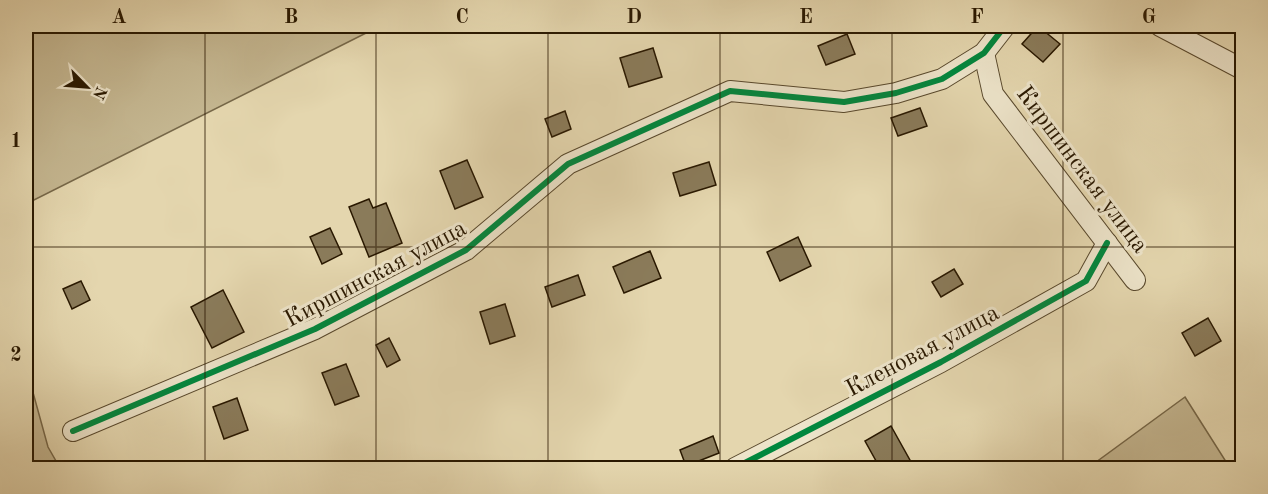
<svg xmlns="http://www.w3.org/2000/svg" width="1268" height="494" font-family="'Old Standard TT',serif">
  <rect width="100%" height="100%" fill="#e4d6ae"/>
  <filter id="stains"><feTurbulence type="fractalNoise" baseFrequency=".00333" numOctaves="4"/><feColorMatrix values="0 0 0 0 .2 0 0 0 0 .09 0 0 0 0 .02 0 0 0 .5 -.17"/></filter>
  <radialGradient id="worn" r=".72"><stop offset=".6" stop-color="#630" stop-opacity="0"/><stop offset="1" stop-color="#630" stop-opacity=".3"/></radialGradient>
  <!-- green -->
  <g fill="#c4b690" stroke="#766748" stroke-width="1.5">
    <path d="M26 26H380L26 204Z"/>
    <path d="M26 367 48 447 60 468H26Z"/>
    <path d="M1185 397 1230 468H1088Z"/>
  </g>
  <!-- building -->
  <g fill="#8a7b5a" stroke="#291800" stroke-width="1.5">
    <path d="M1038 26 1060 44 1043 62 1022 44Z"/>
    <path d="M847 34 855 54 826 65 818 46Z"/>
    <path d="M653 48 662 77 629 87 620 58Z"/>
    <path d="M920 108 927 126 898 136 891 118Z"/>
    <path d="M565 111 571 129 552 137 545 119Z"/>
    <path d="M467 160 483 197 455 209 440 171Z"/>
    <path d="M709 162 716 185 680 196 673 173Z"/>
    <path d="M369 199 373 208 386 203 402 243 369 257 349 207Z"/>
    <path d="M330 228 342 254 322 264 310 237Z"/>
    <path d="M798 237 811 266 780 281 767 252Z"/>
    <path d="M650 251 661 278 624 293 613 267Z"/>
    <path d="M954 269 963 284 941 297 932 282Z"/>
    <path d="M578 275 585 295 552 307 545 287Z"/>
    <path d="M81 281 90 300 72 309 63 289Z"/>
    <path d="M223 290 244 332 212 348 191 307Z"/>
    <path d="M505 304 515 336 490 344 480 312Z"/>
    <path d="M1208 318 1221 341 1195 356 1182 333Z"/>
    <path d="M389 338 400 360 387 367 376 345Z"/>
    <path d="M346 364 359 396 335 405 322 373Z"/>
    <path d="M237 398 248 430 224 439 213 407Z"/>
    <path d="M891 426 911 462 898 468H880L865 441Z"/>
    <path d="M713 436 719 453 686 466 680 450Z"/>
  </g>
  <g fill="none" stroke-linecap="round" stroke-linejoin="round">
    <defs>
      <g id="street">
        <path d="M1160 26 1242 69"/>
        <path d="M984 53 993 94 1135 280"/>
        <path d="M73 431 315 329 466 250 568 164 730 91 844 102 896 93 942 79 984 53 1005 26"/>
        <path d="M735 468 941 362 1086 281 1107 243"/>
      </g>
    </defs>
    <!-- street casing -->
    <use href="#street" stroke="#58482c" stroke-width="22"/>
    <!-- street -->
    <use href="#street" stroke="#ede4ca" stroke-width="20"/>
    <defs>
      <g id="cycleway">
        <path d="M73 431 315 329 466 250 568 164 730 91 844 102 896 93 942 79 984 53 1005 26"/>
        <path d="M735 468 941 362 1086 281 1107 243"/>
      </g>
    </defs>
    <!-- cycleway casing -->
    <use href="#cycleway" stroke="#ede4ca" stroke-width="10"/>
    <!-- cycleway -->
    <use href="#cycleway" stroke="#00873e" stroke-width="6"/>
  </g>
  <!-- grid -->
  <path fill="none" stroke="#291800" stroke-width="1.5" stroke-opacity="0.55" d="M205 26V468M376 26V468M548 26V468M720 26V468M892 26V468M1063 26V468M26 247H1242"/>
  <g text-anchor="middle" stroke-width="6" stroke-linejoin="round" paint-order="stroke">
    <!-- street labels -->
    <g font-size="24" fill="#291800" stroke="#ede4ca">
      <text transform="translate(1083 169) rotate(53)" y="8">Киршинская улица</text>
      <text transform="translate(375 273) rotate(-28)" y="8">Киршинская улица</text>
      <text transform="translate(922 350) rotate(-28)" y="8">Кленовая улица</text>
    </g>
  </g>
  <!-- margin -->
  <rect width="1268" height="494" fill="none" stroke="#e4d6ae" stroke-width="66"/>
  <!-- north arrow -->
  <g transform="translate(87 87) rotate(115)" stroke="#ede4ca" stroke-width="4.5" paint-order="stroke">
  <path d="M0-4.5L10 22L0 15L-10 22Z" fill="#291800"/>
  <text y="-9" font-size="16" font-weight="bold" text-anchor="middle" fill="#291800">N</text>
  </g>
  <rect x="33" y="33" width="1202" height="428" fill="none" stroke="#291800" stroke-width="2"/>
  <g font-size="20" text-anchor="middle" font-weight="bold" fill="#291800">
    <text x="119" y="23">A</text>
    <text x="291" y="23">B</text>
    <text x="462" y="23">C</text>
    <text x="634" y="23">D</text>
    <text x="806" y="23">E</text>
    <text x="977" y="23">F</text>
    <text x="1149" y="23">G</text>
    <text x="16" y="147">1</text>
    <text x="16" y="361">2</text>
  </g>
  <rect width="100%" height="100%" filter="url(#stains)"/>
  <rect width="100%" height="100%" fill="url(#worn)"/>
</svg>
